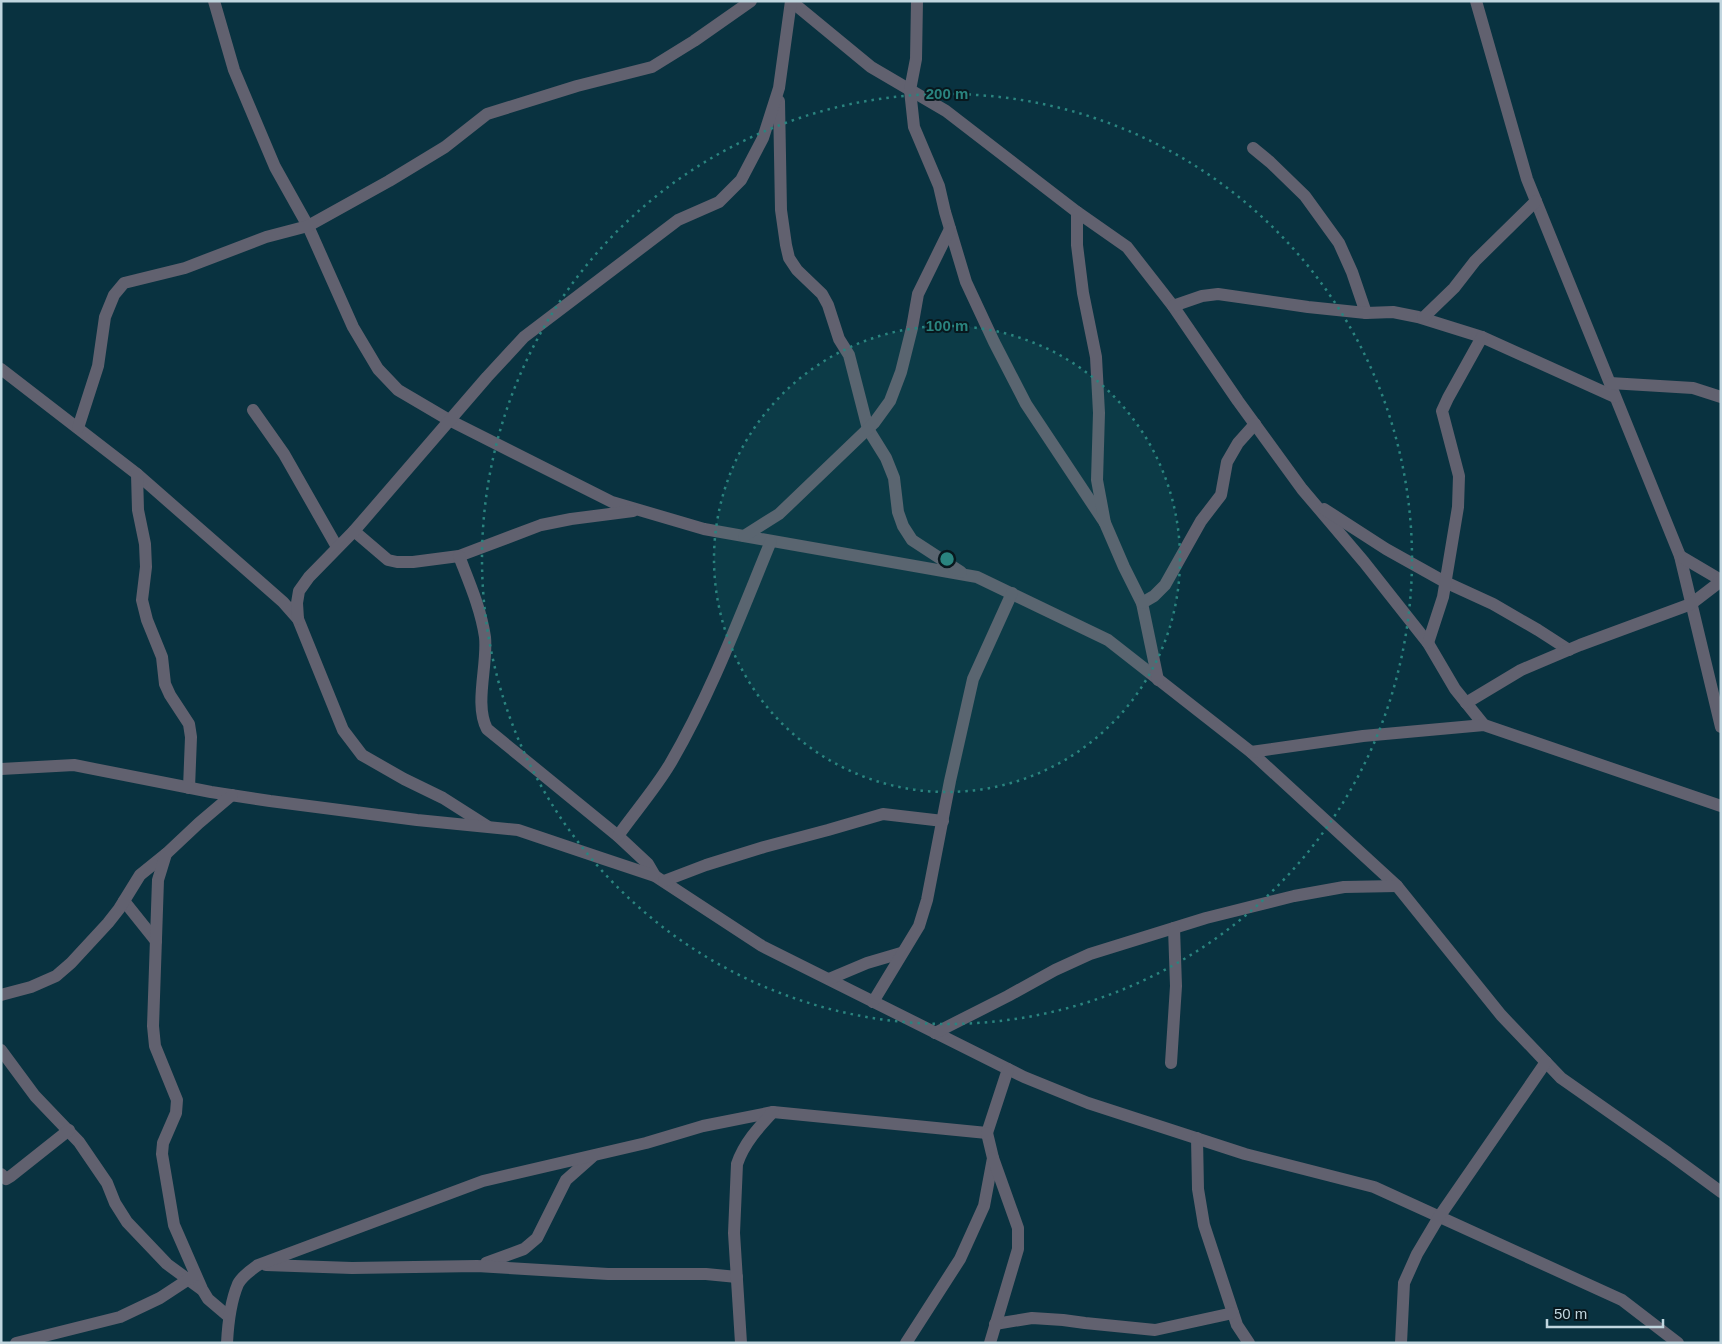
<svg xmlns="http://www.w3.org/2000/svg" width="1722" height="1344" font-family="Arial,sans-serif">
  <rect width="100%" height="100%" fill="#093240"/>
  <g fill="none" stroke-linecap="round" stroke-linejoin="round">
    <!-- street -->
    <g stroke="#61616f" stroke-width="12">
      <path d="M214 1 234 70 275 167 308 226 353 327 378 369 398 390 449 420 612 502 704 529 977 577 1108 640 1251 752 1397 886 1501 1015 1561 1078 1668 1153 1721 1192"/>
      <path d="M791 1 871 67 946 111 1077 212 1127 247 1173 306 1238 401 1302 489 1364 562 1428 643 1455 689 1484 725"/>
      <path d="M917 1 916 59 910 90 914 127 939 186 945 212 966 282 994 342 1026 404 1105 523"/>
      <path d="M1476 1 1527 179 1680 556 1721 727"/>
      <path d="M779 101 781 210 786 245 789 258 797 270 822 294 828 305 839 339 849 355 868 429 886 458 894 478 898 512 903 526 912 540 961 572"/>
      <path d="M1253 148 1270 162 1305 196 1339 243 1352 272 1366 313"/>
      <path d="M1077 212V245L1083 293 1096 357 1099 413 1097 480 1105 523 1124 567 1142 603 1158 680"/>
      <path d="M1173 306 1202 296 1218 294 1308 307 1366 313 1393 312 1418 317 1482 337 1615 397"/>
      <path d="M1423 318 1454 288 1475 261 1536 201"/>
      <path d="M1 369 137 474 283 602 298 619 343 730 362 755 404 779 443 798 487 826"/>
      <path d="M1610 383 1693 388 1721 397"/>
      <path d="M253 410 284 454 337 547"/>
      <path d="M78 428 98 366 105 317 114 295 124 283 185 268 266 237 308 226 389 181 445 147 487 114 577 86 652 67 694 41 751 1"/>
      <path d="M137 474 138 510 145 544 146 567 142 600 147 620 162 657 165 684 170 695 189 724 191 737 189 788"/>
      <path d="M1324 509 1386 549 1445 582 1493 604 1538 630 1569 650"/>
      <path d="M354 531 388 560 397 562H413L459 556 541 525 571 519 633 511"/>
      <path d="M744 536 779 514 874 423 890 401 901 372 912 328 918 294 950 229"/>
      <path d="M459 556C469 582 481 609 485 637 488 665 474 704 487 729L618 836 648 864 655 876"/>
      <path d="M1680 556 1721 580"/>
      <path d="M1142 603 1154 596 1165 585 1201 521 1221 495 1227 462 1238 443 1255 424"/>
      <path d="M298 619 297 603 299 591 309 577 354 531 487 377 524 337 678 220 719 202 741 180 763 138 779 88 791 1"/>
      <path d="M1428 643 1443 597 1458 507 1459 476 1442 411 1448 398 1482 337"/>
      <path d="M1466 703 1521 670 1580 645 1691 604 1721 581"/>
      <path d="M1251 752 1363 736 1484 725 1721 806"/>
      <path d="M1 769 74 765 211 792 270 801 417 820 518 830 601 858 655 876 762 946 1024 1077 1088 1103 1245 1154 1374 1187 1622 1300 1678 1343"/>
      <path d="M618 836C635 812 655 789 670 764 711 694 740 616 771 541"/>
      <path d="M664 881 706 865 764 847 828 830 883 814 943 821"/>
      <path d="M124 901 156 941"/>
      <path d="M829 979 867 963 901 953"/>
      <path d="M1 995 31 987 56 976 71 963 108 923 119 909 140 875 166 854"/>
      <path d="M873 1002 919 926 927 900 950 781 973 679 1012 593"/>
      <path d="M935 1033 1008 996 1055 970 1090 954 1206 918 1294 896 1344 887 1397 886"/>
      <path d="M1 1050 35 1096 79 1142 107 1183 115 1203 127 1222 167 1264 201 1289"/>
      <path d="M1171 1063 1176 986 1174 928"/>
      <path d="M1197 1138 1198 1189 1204 1225 1237 1325 1249 1343"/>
      <path d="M1 1174 6 1179 11 1176 69 1130"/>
      <path d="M486 1263 524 1249 537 1238 566 1180 592 1157"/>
      <path d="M266 1265 352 1268 477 1266 608 1274H706L737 1277"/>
      <path d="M228 1316 208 1299 202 1289 174 1225 162 1154 163 1143 176 1113 177 1100 155 1046 153 1026 158 880 166 854 199 823 232 795"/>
      <path d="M995 1324 1032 1318 1063 1320 1085 1323 1155 1330 1233 1313"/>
      <path d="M16 1343 120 1317 160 1298 195 1275"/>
      <path d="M227 1343C228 1323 230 1303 238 1284 242 1276 251 1270 258 1265L483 1181 646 1143 703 1126 773 1112 987 1133 1008 1069"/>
      <path d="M741 1343 734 1233 737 1164C744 1143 759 1127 773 1112"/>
      <path d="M906 1343 960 1259 984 1206 993 1158 987 1133"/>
      <path d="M990 1343 1018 1249V1228L993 1158"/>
      <path d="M1401 1343 1404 1283 1417 1254 1439 1217 1546 1062"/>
    </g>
  </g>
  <!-- distance rings -->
  <circle cx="947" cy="559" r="233" fill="#2a847f" fill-opacity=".12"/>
  <g fill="none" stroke="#2a847f" stroke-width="2.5" stroke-dasharray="2.5 5">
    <circle cx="947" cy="559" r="233"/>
    <circle cx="947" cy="559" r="465"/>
  </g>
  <circle cx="947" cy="559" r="8" fill="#2a847f" stroke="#08181e" stroke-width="2.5"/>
  <g font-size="15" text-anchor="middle" font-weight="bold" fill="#2a847f" stroke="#08181e" stroke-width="4" stroke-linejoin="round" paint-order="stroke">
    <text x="947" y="99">200 m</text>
    <text x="947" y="331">100 m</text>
  </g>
  <!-- border -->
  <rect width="1722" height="1344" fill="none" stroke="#c1d6df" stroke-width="5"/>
  <!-- scale -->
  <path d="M1547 1319v8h116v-8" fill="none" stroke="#c1d6df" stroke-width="2.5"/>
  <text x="1554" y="1319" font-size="15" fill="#c1d6df" stroke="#08181e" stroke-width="4" paint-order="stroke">50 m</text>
</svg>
